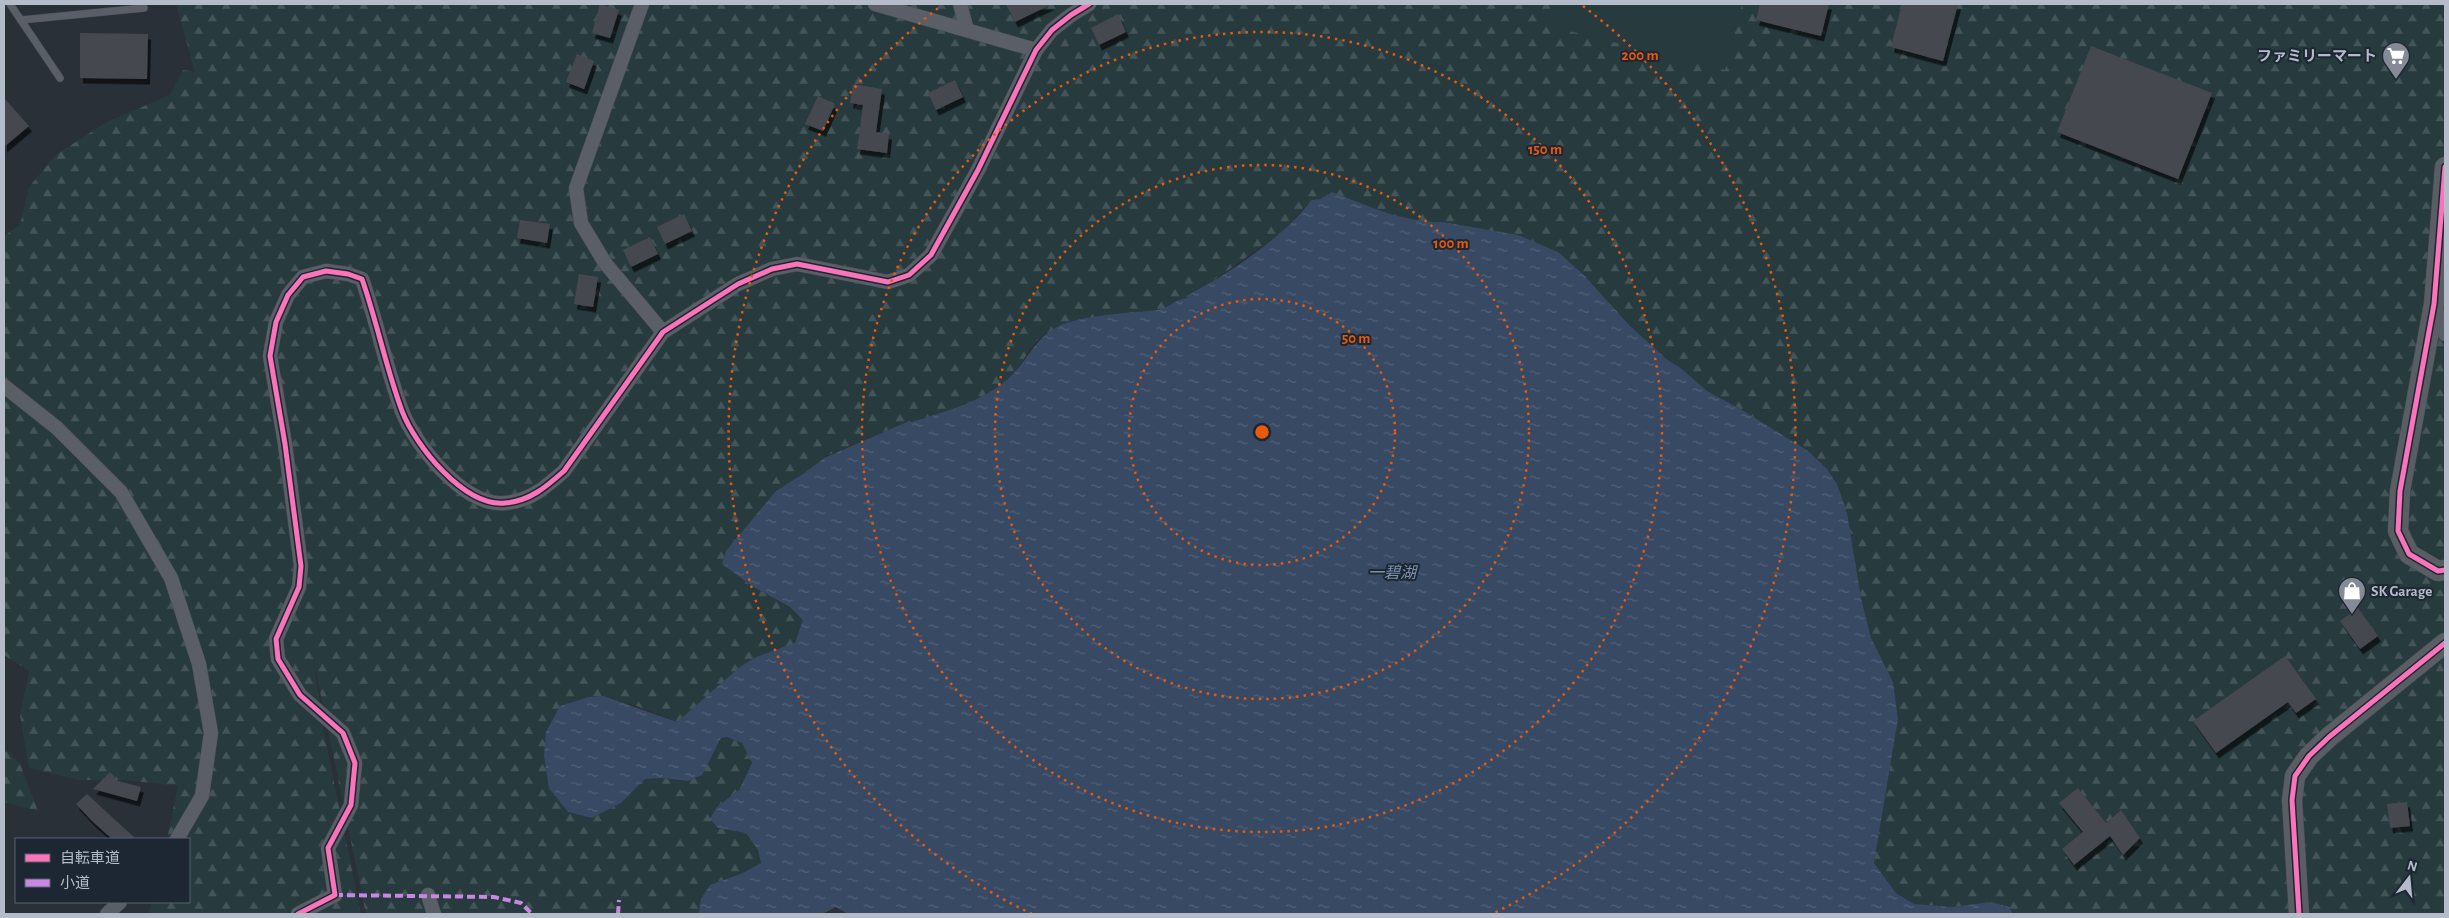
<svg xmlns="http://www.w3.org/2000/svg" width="2449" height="918" font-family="'Alegreya Sans','Noto Sans JP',sans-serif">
  <defs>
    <pattern id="forest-firs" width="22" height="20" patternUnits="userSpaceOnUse" patternTransform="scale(1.25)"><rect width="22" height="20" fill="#273a3e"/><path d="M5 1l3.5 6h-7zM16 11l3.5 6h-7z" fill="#445559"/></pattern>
    <pattern id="water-ripples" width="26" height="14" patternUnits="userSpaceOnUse" patternTransform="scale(1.25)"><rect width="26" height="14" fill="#384963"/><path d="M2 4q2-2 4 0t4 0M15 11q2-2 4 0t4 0" fill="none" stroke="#526178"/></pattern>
    <filter id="shadow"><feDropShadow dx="3" dy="5.5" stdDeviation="0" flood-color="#0009"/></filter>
  </defs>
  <rect width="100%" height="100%" fill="#2a3038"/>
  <!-- forest -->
  <g fill="url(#forest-firs)">
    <path d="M176 4H2445V914H2013L2009 907 1991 902 1951 907 1914 904 1896 893 1874 863 1898 719 1893 682 1871 638 1861 598 1849 524 1808 451 1742 410 1707 391 1682 369 1669 361 1630 326 1584 275 1558 252 1442 222C1405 223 1366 206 1332 192L1320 199 1311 200 1281 233 1204 287 1187 296 1189 298C1176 298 1169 309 1158 310 1118 314 1079 317 1043 336 1030 343 1023 365 1012 375 986 401 946 411 912 422L909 421 824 457 765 505 753 519 722 564 752 586 790 607 804 620 795 644 756 657 742 666 677 722 629 703 568 812 592 818 621 803 645 779 663 778 688 781 702 775 721 738 727 737 742 743 752 763 739 790 717 807 718 828 746 833 758 850 762 863 743 873 710 885 701 899 698 914H366L313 657 323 728 361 914H148L152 902H189V839H167L178 786 126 780H78L29 768 20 715 29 671 4 655V236L20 225 29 187 57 154 107 122 170 95 183 70 195 72Z"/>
    <path d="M4 749 20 764 38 811 4 802Z"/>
  </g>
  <!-- garden -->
  <path fill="#273a3e" d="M1559 4H1742L1725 70 1553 27Z"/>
  <!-- water -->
  <path fill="url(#water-ripples)" d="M1332 192C1366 205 1404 223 1442 222L1518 235 1558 252 1584 275 1630 326 1669 361 1682 369 1707 391 1742 410 1808 451 1827 469 1837 484 1847 513 1861 598 1871 638 1893 682 1898 719 1874 863 1896 893 1914 904 1951 907 1991 902 2009 907 2013 914H848L836 907 822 914H698L701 899 710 885 743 873 761 863 758 850 746 833 718 828 710 819 717 807 739 790 752 763 742 743 727 737 721 738 702 775 688 781 663 778 645 779 621 803 592 818 568 812 549 788 544 756 546 732 560 706 589 697 603 696 677 722 741 666 756 657 795 643 803 620 790 607 752 586 722 564 726 551 776 491 803 474 824 458 909 421 912 422C946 411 986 401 1012 375 1029 358 1036 337 1059 326 1082 315 1130 313 1157 310 1168 309 1176 298 1188 298L1186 296C1223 278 1288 234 1311 200L1320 199Z"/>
  <!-- building -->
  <g fill="#444950" filter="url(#shadow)">
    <path d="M600 4 619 10 610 38 592 33Z"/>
    <path d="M1006 4H1052L1015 22Z"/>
    <path d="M1760 4H1829L1821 36 1756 20Z"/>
    <path d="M1902 4H1958L1943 61 1891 47Z"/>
    <path d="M1118 14 1126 32 1099 45 1091 28Z"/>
    <path d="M80 33 148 34 147 79 80 78Z"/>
    <path d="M2091 46 2212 93 2178 179 2057 132Z"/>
    <path d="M577 54 594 61 584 89 566 82Z"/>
    <path d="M955 80 963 97 936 110 928 93Z"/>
    <path d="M853 84 882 89 876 132 889 134 887 153 857 149 863 105 850 103Z"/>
    <path d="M818 96 835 104 823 131 805 124Z"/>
    <path d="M4 98 29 126 4 147Z"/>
    <path d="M684 214 692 231 665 244 657 227Z"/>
    <path d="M520 220 550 224 547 243 517 238Z"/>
    <path d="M650 237 658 254 631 267 623 250Z"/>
    <path d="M579 274 598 277 593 307 574 304Z"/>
    <path d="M2358 608 2378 636 2360 649 2340 621Z"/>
    <path d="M2285 656 2316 699 2296 713 2288 702 2216 753 2193 721Z"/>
    <path d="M110 772 118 781 141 787 137 801 93 789Z"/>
    <path d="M2078 788 2106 823 2121 810 2140 838 2123 855 2110 836 2074 865 2062 849 2083 832 2059 803Z"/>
    <path d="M87 794 136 839H112L92 821 76 804Z"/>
    <path d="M2407 802 2410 826 2390 828 2387 804Z"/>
  </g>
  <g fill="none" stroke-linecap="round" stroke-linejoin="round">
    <defs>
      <g id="lane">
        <path d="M10 4 60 78"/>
        <path d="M21 20 144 8"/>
      </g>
      <g id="street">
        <path d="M642 4 576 188 581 223 605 263 663 332"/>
        <path d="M875 4 1036 50"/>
        <path d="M960 4 967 30"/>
        <path d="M2435 306 2445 334"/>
        <path d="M4 386 57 428 121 492 171 578 199 664 211 733 202 796 177 839"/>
        <path d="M428 895 434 914"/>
        <path d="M107 914 120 902"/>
        <path d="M298 914 335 895 328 848 351 805 355 763 343 733 300 695 278 659 276 639 299 587 301 566 285 444 270 356 276 322 288 295 303 277 326 271 348 274 362 279C377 322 386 368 402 411 415 445 464 507 505 503 530 501 546 487 564 471L663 332 738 284 772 269 797 264 888 282 909 275 931 255 978 170 1036 50 1052 30 1071 15 1089 4"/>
      </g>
      <g id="secondary">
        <path d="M2445 167 2434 304 2400 491 2398 531 2409 554 2438 571 2445 570"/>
        <path d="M2299 914 2292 800 2295 776 2309 756 2329 737 2445 643"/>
      </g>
    </defs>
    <!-- lane casing -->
    <use href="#lane" stroke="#484c53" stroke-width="8"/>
    <!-- street casing -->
    <use href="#street" stroke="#484c53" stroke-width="15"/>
    <!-- secondary casing -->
    <use href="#secondary" stroke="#484c53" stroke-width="21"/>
    <!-- lane -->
    <use href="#lane" stroke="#5a5e66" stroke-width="7"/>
    <!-- street -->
    <use href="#street" stroke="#5a5e66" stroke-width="14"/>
    <!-- secondary -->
    <use href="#secondary" stroke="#595d64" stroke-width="20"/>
    <!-- quiet -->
    <g stroke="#c787e3" stroke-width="4" stroke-dasharray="8 4" stroke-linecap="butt">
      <path d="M335 895 494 897 521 903 532 914"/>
      <path d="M618 914 619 900"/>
    </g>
    <defs>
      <g id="cycleway">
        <path d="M2445 167 2434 304 2400 491 2398 531 2409 554 2438 571 2445 570"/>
        <path d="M298 914 335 895 328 848 351 805 355 763 343 733 300 695 278 659 276 639 299 587 301 566 285 444 270 356 276 322 288 295 303 277 326 271 348 274 362 279C377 322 386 368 402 411 415 445 464 507 505 503 530 501 546 487 564 471L663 332 738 284 772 269 797 264 888 282 909 275 931 255 978 170 1036 50 1052 30 1071 15 1089 4"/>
        <path d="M2299 914 2292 800 2295 776 2309 756 2329 737 2445 643"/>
      </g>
    </defs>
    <!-- cycleway casing -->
    <use href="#cycleway" stroke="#1d2633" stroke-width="8"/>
    <!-- cycleway -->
    <use href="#cycleway" stroke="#fb73b8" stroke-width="5"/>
  </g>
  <!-- distance rings -->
  <g fill="none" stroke="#e8590c" stroke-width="2.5" stroke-dasharray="2.5 5">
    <circle cx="1262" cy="432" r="133"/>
    <circle cx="1262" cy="432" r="267"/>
    <circle cx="1262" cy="432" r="400"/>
    <path d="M1032 914A534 534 0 0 1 941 6M1583 6A534 534 0 0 1 1492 914"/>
  </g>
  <!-- icons -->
  <defs>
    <symbol id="supermarket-pin" viewBox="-11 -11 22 30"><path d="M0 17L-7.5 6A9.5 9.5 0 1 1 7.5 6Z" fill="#848b96" stroke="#1d2633"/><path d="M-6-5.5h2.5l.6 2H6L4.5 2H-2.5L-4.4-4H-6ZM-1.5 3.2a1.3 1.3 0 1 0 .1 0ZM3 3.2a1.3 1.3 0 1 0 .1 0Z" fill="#fff"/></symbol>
    <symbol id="shop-pin" viewBox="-11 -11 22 30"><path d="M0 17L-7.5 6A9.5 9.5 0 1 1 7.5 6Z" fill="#848b96" stroke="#1d2633"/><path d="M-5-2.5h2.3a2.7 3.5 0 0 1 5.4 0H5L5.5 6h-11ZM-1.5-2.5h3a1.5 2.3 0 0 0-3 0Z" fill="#fff"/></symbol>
  </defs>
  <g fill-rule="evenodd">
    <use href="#supermarket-pin" x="2380" y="40" width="32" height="43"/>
    <use href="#shop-pin" x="2336" y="575" width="32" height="43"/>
  </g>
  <g text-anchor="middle" stroke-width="4" stroke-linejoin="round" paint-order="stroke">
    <!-- poi labels -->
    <g font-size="15" font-weight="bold" fill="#b4bcc9" stroke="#1d2633" text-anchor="end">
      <text x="2377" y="61">ファミリーマート</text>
      <text x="2371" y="596" text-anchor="start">SK Garage</text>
    </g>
    <!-- water labels -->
    <g font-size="16" font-style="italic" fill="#7c92b1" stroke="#1d2633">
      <text x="1392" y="578">一碧湖</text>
    </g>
  </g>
  <circle cx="1262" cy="432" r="8" fill="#e8590c" stroke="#1d2633" stroke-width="2.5"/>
  <g font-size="15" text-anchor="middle" font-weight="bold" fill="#e8590c" stroke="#1d2633" stroke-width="4" stroke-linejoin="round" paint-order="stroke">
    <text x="1640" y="60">200 m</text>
    <text x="1545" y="154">150 m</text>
    <text x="1451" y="248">100 m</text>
    <text x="1356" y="343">50 m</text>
  </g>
  <!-- border -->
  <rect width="2449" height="918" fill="none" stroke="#b4bcc9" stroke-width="10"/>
  <!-- legend -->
  <rect x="15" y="838" width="175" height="65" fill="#1d2633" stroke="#59626f"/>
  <rect x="25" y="854" width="25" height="8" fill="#fb73b8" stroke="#59626f"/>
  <text x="60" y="863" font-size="15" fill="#b4bcc9">自転車道</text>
  <rect x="25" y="879" width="25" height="8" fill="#c787e3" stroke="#59626f"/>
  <text x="60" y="888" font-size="15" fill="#b4bcc9">小道</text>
  <!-- north arrow -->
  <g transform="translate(2409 878) rotate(16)" stroke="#1d2633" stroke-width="4" paint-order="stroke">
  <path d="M0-4L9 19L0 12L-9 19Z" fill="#b4bcc9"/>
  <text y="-8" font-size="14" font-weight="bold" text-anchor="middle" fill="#b4bcc9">N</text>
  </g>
</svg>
